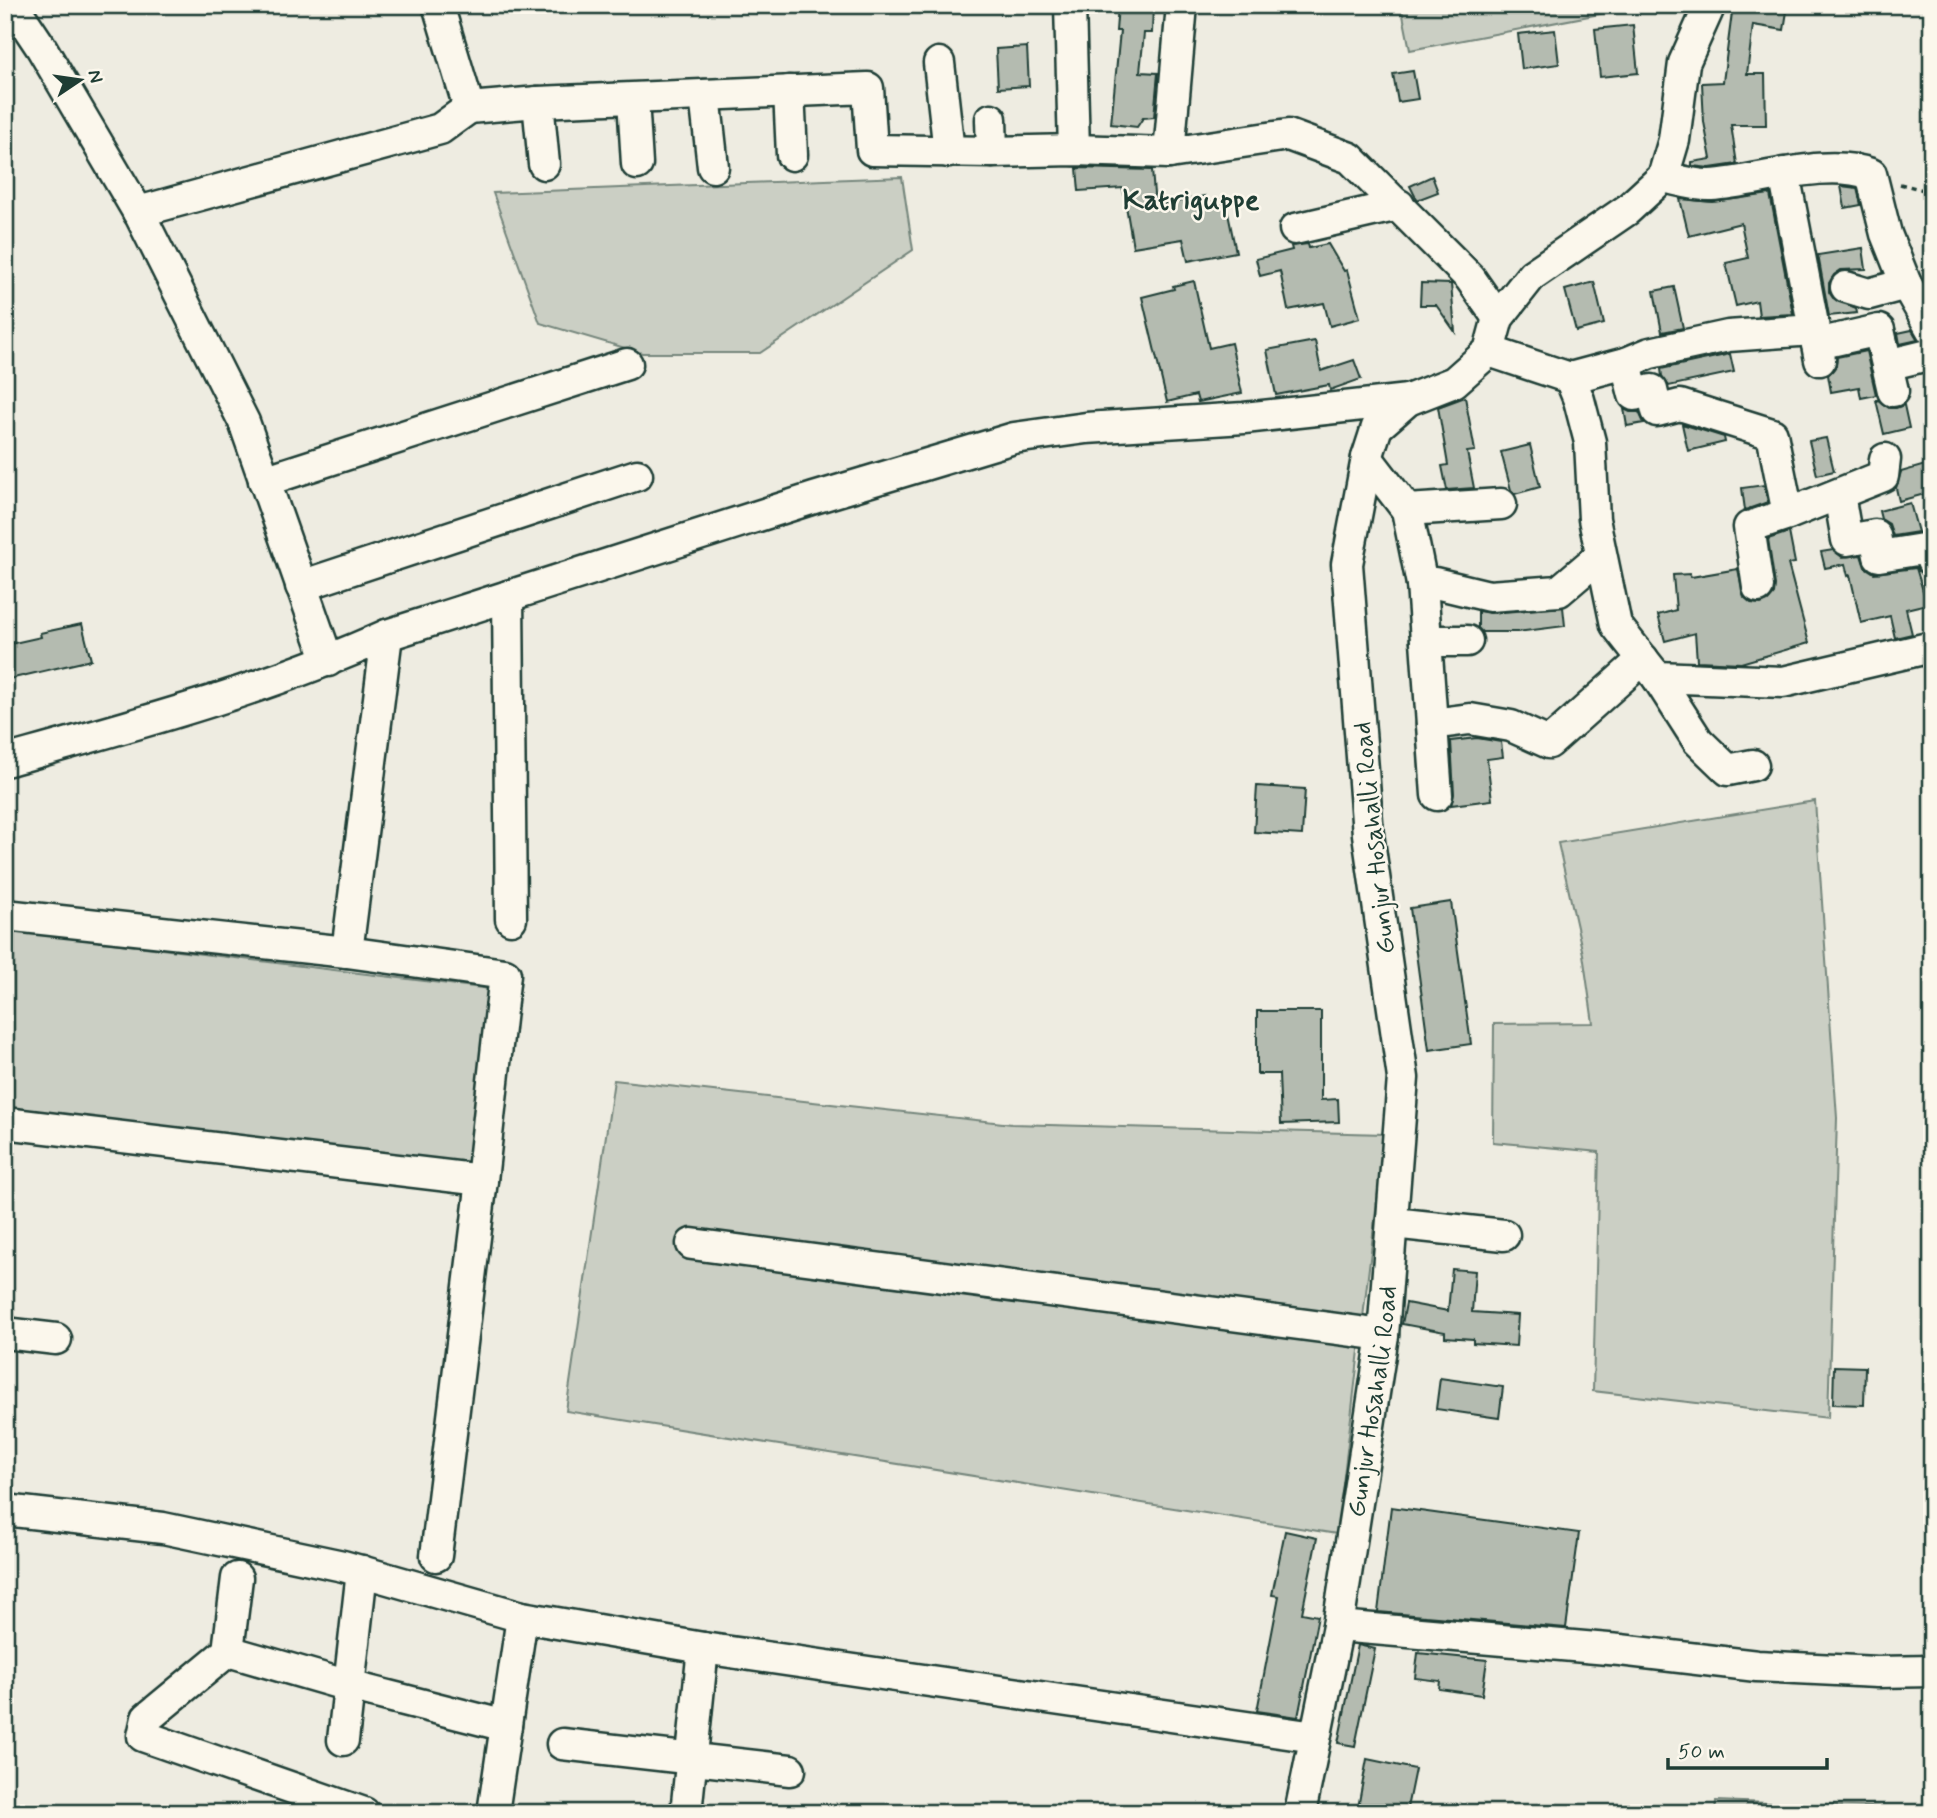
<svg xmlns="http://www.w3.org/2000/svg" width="1937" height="1818" font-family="Mynerve,sans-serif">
  <rect width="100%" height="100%" fill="#eeece1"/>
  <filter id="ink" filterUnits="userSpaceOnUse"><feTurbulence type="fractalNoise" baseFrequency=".0143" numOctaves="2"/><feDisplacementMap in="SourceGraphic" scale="14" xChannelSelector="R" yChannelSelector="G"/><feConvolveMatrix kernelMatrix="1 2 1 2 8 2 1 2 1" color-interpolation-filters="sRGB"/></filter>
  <g filter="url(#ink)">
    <!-- green -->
    <g fill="#cbcfc4" stroke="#75867c" stroke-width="2">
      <path d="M1401 5H1647L1410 50Z"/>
      <path d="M902 177 913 250 760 353H642L540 323 493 193Z"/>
      <path d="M1815 801 1837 1118 1828 1418 1593 1391 1599 1152 1493 1142 1494 1024 1593 1023 1583 954 1558 843Z"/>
      <path d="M5 930 490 989 469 1165 5 1109Z"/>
      <path d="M614 1080 1012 1124 1385 1134 1337 1534 566 1411Z"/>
      <path d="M1716 1801 1932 1809V1813H1715Z"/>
    </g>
    <!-- building -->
    <g fill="#b4bbb0" stroke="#1f3d34" stroke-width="2">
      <path d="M1118 5H1153L1152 33H1144L1140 72 1158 73 1154 117 1143 118 1137 127 1111 124 1120 31H1116Z"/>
      <path d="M1733 5H1788L1784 30 1753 25 1747 74H1765L1766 125H1731L1737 164 1710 168 1692 166V162L1711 159 1704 122 1702 83 1723 82Z"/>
      <path d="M1633 25 1638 73 1600 77 1595 29Z"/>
      <path d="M1555 30 1559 64 1522 69 1518 34Z"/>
      <path d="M1027 47 1029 86 998 88 996 49Z"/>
      <path d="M1413 71 1418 99 1398 102 1393 74Z"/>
      <path d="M1077 168 1152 170 1155 206 1205 196 1207 203 1225 199 1236 252 1188 261 1183 239 1133 247 1123 188 1079 191Z"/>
      <path d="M1432 176 1438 192 1417 200 1410 186Z"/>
      <path d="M1841 186 1857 188 1861 205 1845 208Z"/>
      <path d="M1770 194 1793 314 1759 316 1757 301 1736 306 1726 263 1748 258 1741 223 1689 236 1680 199 1713 202Z"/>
      <path d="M1308 244 1309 248 1328 244 1344 271 1347 270 1360 318 1330 326 1324 303 1288 310 1280 271 1260 276 1256 259 1292 250 1291 246Z"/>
      <path d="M1863 248 1866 269 1841 270 1834 275 1829 283V292L1833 298 1856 308 1857 313 1829 316 1818 255Z"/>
      <path d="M1194 281 1209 348 1231 343 1242 393 1198 402 1196 395 1167 402 1142 297 1174 289 1173 286Z"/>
      <path d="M1594 282 1604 324 1576 331 1565 290Z"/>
      <path d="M1421 283 1451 284 1455 332 1436 305H1420Z"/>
      <path d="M1674 287 1683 328 1662 332 1654 291Z"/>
      <path d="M1912 330 1918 340 1900 344 1898 333Z"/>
      <path d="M1315 341 1321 371 1354 360 1361 379 1330 390 1329 385 1276 395 1267 350Z"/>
      <path d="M1866 351 1876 395 1861 398 1859 387 1831 392 1828 375 1836 366 1837 357Z"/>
      <path d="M1730 354 1734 372 1669 386 1662 376 1661 369Z"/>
      <path d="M1465 397 1475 451 1467 452 1474 488 1447 490 1442 466 1448 465 1447 459 1438 407Z"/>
      <path d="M1876 400H1878L1889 408H1896L1904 405 1909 428 1884 434Z"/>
      <path d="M1624 409 1630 412H1639L1644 423 1627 426Z"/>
      <path d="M1682 424 1724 437 1725 442 1688 451Z"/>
      <path d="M1826 438 1834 471 1817 475 1809 441Z"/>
      <path d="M1530 445 1540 487 1515 494 1511 490 1501 452Z"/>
      <path d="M1932 463V492L1899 501 1896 488 1901 472Z"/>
      <path d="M1764 485 1768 502 1745 510 1742 488Z"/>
      <path d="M1910 503 1918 532 1893 536 1889 524 1881 519 1879 511Z"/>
      <path d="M1789 532 1795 563 1788 564 1809 643 1741 663 1697 661 1695 633 1665 641 1658 615 1676 610 1673 575 1690 574 1691 577 1738 569 1744 597 1751 603 1761 604 1768 601 1774 594 1775 585 1768 539Z"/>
      <path d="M1833 550 1842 557 1861 555 1865 567 1874 573 1916 568 1927 604 1906 609 1912 634 1895 638 1890 616 1861 623 1850 575 1848 576 1845 564 1825 568 1821 552Z"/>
      <path d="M1563 607 1565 626 1517 632H1482L1478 628V611L1490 613Z"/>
      <path d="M82 624 91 660 5 680V645L41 637 40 633Z"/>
      <path d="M1477 738 1501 742 1503 757 1487 759 1492 800 1451 805 1454 794 1451 741Z"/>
      <path d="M1257 786 1305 789 1302 835 1254 832Z"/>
      <path d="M1451 902 1471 1044 1429 1050 1410 908Z"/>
      <path d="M1257 1011H1321V1100L1338 1099 1339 1122 1281 1124 1279 1074H1257Z"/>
      <path d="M1452 1269 1475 1271 1472 1312 1518 1315 1516 1346 1473 1343V1339L1445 1337V1332L1402 1324 1406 1303 1448 1311Z"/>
      <path d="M1834 1366 1865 1367 1864 1405 1833 1404Z"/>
      <path d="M1440 1378 1503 1387 1499 1418 1436 1409Z"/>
      <path d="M1391 1507 1579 1533 1566 1628 1378 1612Z"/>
      <path d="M1285 1531 1317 1538 1302 1613 1318 1616 1298 1717 1257 1711 1279 1596 1272 1595Z"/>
      <path d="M1358 1645 1375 1649 1355 1746 1338 1743Z"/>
      <path d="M1418 1653 1487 1660 1482 1695 1439 1689 1440 1681 1415 1678Z"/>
      <path d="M1367 1759 1415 1769 1406 1813H1357Z"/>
    </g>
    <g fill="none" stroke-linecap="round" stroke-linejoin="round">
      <defs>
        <g id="minor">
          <path d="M13 5 41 47 141 217 244 422 328 661"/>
          <path d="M438 5 469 108 538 102 868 88 872 150 992 152 1074 150 1169 153 1288 135 1350 158 1470 278 1498 318"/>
          <path d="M1070 5 1074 150"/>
          <path d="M939 63 949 152"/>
          <path d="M789 91 792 155"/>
          <path d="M705 95 713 167"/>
          <path d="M633 99 637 164"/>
          <path d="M538 102 544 164"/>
          <path d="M991 119 992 152"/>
          <path d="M1169 153 1182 5"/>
          <path d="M1784 173 1820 360"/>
          <path d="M1663 177C1678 180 1696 186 1711 185 1759 182 1825 157 1871 174L1886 234 1906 284 1932 330"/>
          <path d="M138 212 440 129 469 108"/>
          <path d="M1295 229 1399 205"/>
          <path d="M1846 287 1869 294 1906 284"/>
          <path d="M1817 344 1879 330 1893 391"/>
          <path d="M1489 351 1570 378 1579 400 1590 442 1594 519 1616 625 1657 677 1698 741 1728 770 1753 765"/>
          <path d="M1626 363 1634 395 1652 390 1657 411 1680 405 1772 434 1788 514"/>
          <path d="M1887 365 1932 354"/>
          <path d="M1570 378 1626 363 1650 353 1728 336 1814 330"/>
          <path d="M1367 458 1407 510 1422 584 1435 583 1489 596 1559 591 1600 556"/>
          <path d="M264 481 627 364"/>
          <path d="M1839 494 1847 540 1875 535 1879 556 1929 548 1932 561"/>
          <path d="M1407 510 1501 504"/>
          <path d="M1422 584 1437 795"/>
          <path d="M301 586 637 475"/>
          <path d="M1758 587 1749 527 1788 514 1883 476 1885 459"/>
          <path d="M508 596 511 919"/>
          <path d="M1426 641H1467"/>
          <path d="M1657 677 1783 682 1932 647"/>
          <path d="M1432 724 1470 719 1511 726 1549 743 1643 659"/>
          <path d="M5 761C134 725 265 690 387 635L814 498 1014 438 1086 428 1244 418 1408 400"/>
          <path d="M5 915 347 952 505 974 482 1180 5 1123"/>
          <path d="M347 952 387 635"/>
          <path d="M1393 1223 1504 1235"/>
          <path d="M692 1244 1383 1335"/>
          <path d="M5 1333 56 1339"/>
          <path d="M5 1510 163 1528 343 1566 522 1617 703 1648 1315 1737"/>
          <path d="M436 1556 482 1180"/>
          <path d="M237 1578 228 1651 147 1718 143 1736 364 1813"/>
          <path d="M1338 1626 1620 1650 1757 1666 1877 1672 1932 1671"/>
          <path d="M228 1651 349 1686 506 1726"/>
          <path d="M343 1740 362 1571"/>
          <path d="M562 1744 790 1770"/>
          <path d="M493 1813 522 1617"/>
          <path d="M686 1813 703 1648"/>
          <path id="s1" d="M1300 1813 1338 1626 1383 1335 1403 1078 1368 834 1347 564 1367 458 1377 427 1408 400 1454 382 1489 351 1498 318 1532 275 1627 210 1663 177 1674 140 1684 63 1710 5"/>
        </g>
      </defs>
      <!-- minor casing -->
      <use href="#minor" stroke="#1f3d34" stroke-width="35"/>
      <!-- path -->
      <path stroke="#1f3d34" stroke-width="3.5" stroke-dasharray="5 5" stroke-linecap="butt" d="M1900 184 1932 192"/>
      <!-- minor -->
      <use href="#minor" stroke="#fbf7ec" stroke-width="30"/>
    </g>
  </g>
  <g text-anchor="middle" stroke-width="5" stroke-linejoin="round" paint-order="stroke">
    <!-- street labels -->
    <g font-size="26" fill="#1f3d34" stroke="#fbf7ec">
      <text transform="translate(1373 838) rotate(-96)" y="9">Gunjur Hosahalli Road</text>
      <text dy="9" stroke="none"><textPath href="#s1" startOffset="418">Gunjur Hosahalli Road</textPath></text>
    </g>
    <!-- quarter labels -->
    <g font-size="30" font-weight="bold" fill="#1f3d34" stroke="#fbf7ec">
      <text x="1191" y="209">Katriguppe</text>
    </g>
  </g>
  <!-- margin -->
  <rect width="1937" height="1818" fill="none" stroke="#fbf7ec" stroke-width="28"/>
  <rect x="14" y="14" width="1909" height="1790" fill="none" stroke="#1f3d34" stroke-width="2.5" filter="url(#ink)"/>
  <!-- north arrow -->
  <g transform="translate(80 80) rotate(77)" stroke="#fbf7ec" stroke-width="5" paint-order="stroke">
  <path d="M0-5L12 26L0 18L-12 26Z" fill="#1f3d34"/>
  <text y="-10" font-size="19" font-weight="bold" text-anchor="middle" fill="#1f3d34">N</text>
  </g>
  <!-- scale -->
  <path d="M1668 1758v10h159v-10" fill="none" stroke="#1f3d34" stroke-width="3.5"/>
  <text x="1678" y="1758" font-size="21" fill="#1f3d34" stroke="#fbf7ec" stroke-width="5" paint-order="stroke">50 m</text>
</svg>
